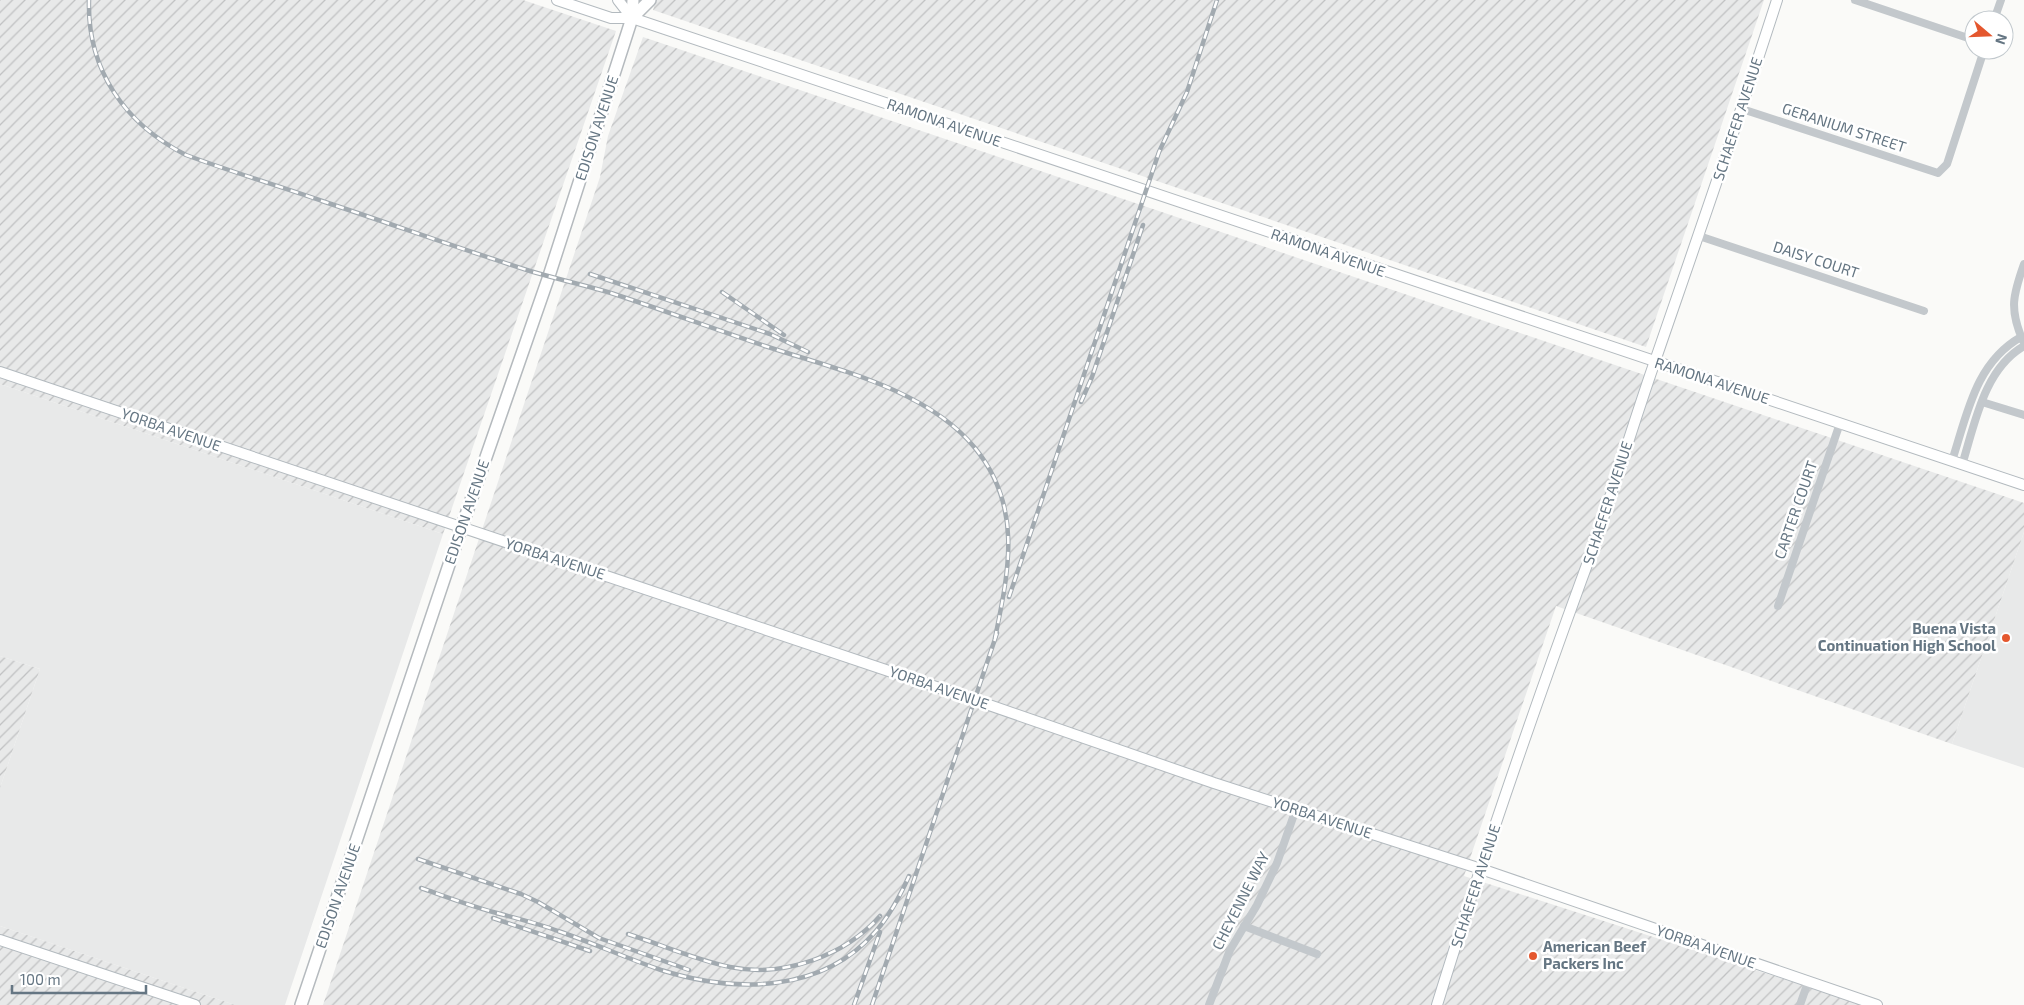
<svg xmlns="http://www.w3.org/2000/svg" width="2024" height="1005" font-family="'Exo 2',sans-serif">
  <defs>
    <pattern id="industrial-furrows" width="10" height="10" patternUnits="userSpaceOnUse" patternTransform="scale(1.25)"><rect width="10" height="10" fill="#e8e9e9"/><path d="M-1 1l2-2M0 10L10 0M9 11l2-2" fill="none" stroke="#c0c1c2"/></pattern>
  </defs>
  <rect width="100%" height="100%" fill="#fafaf8"/>
  <!-- built -->
  <g fill="#e8e9e9">
    <path d="M0 384 443 534 285 1005H235L0 926V788L40 669 0 656Z"/>
    <path d="M2024 532V768L1952 744Z"/>
  </g>
  <!-- industrial -->
  <g fill="url(#industrial-furrows)">
    <path d="M0 0H523L616 31 443 534 0 384Z"/>
    <path d="M656 0H1764L1646 347 653 10Z"/>
    <path d="M643 37 2024 503V532L1952 744 1556 606 1464 876 1864 1005H323L600 177 608 136Z"/>
    <path d="M0 656 40 669 0 788Z"/>
    <path d="M0 926 235 1005H0Z"/>
  </g>
  <g fill="none" stroke-linecap="round" stroke-linejoin="round">
    <defs>
      <g id="secondary">
        <path d="M557 0 611 18H632L2024 485"/>
        <path d="M618 0 632 18"/>
        <path d="M0 372 966 697 1214 783 1481 869 1877 1005"/>
        <path d="M0 940 195 1005"/>
        <path d="M1437 1005C1481 862 1530 721 1581 581 1608 509 1629 436 1654 364 1696 242 1738 122 1777 0"/>
      </g>
      <g id="primary">
        <path d="M632 18 650 0"/>
        <path d="M301 1005 461 529 549 276 632 18 633 0"/>
      </g>
    </defs>
    <!-- secondary casing -->
    <use href="#secondary" stroke="#b3babf" stroke-width="12"/>
    <!-- primary casing -->
    <use href="#primary" stroke="#b5babe" stroke-width="14"/>
    <!-- street -->
    <g stroke="#c3c8cc" stroke-width="8">
      <path d="M1855 0 1974 40"/>
      <path d="M1994 20 2001 0"/>
      <path d="M1742 109 1938 173 1947 164 1984 50"/>
      <path d="M1699 236 1924 311"/>
      <path d="M2023 341C2009 309 2013 295 2024 264"/>
      <path d="M1982 402 2024 415"/>
      <path d="M1952 461C1967 415 1975 363 2021 337"/>
      <path d="M1962 465C1975 423 1984 369 2024 346"/>
      <path d="M1778 606 1840 423"/>
      <path d="M1244 926 1317 954"/>
      <path d="M1209 1005 1230 950 1257 905 1277 863 1296 809"/>
      <path d="M1800 1005 1808 982"/>
    </g>
    <!-- secondary -->
    <use href="#secondary" stroke="#fff" stroke-width="10"/>
    <!-- primary -->
    <use href="#primary" stroke="#fff" stroke-width="11"/>
    <defs>
      <g id="rail">
        <path d="M89 0C87 70 125 124 186 155 232 172 279 186 325 202 394 225 461 249 530 271 557 279 584 285 611 293 663 310 714 329 765 346 835 369 927 389 975 448 1023 507 1009 570 995 638"/>
        <path d="M590 274 770 334 808 352"/>
        <path d="M722 292 784 335"/>
        <path d="M1081 402 1092 377 1143 225"/>
        <path d="M1009 597 1159 152 1187 92 1217 0"/>
        <path d="M418 859 521 894 538 902 599 938 689 970"/>
        <path d="M421 888C444 896 468 905 493 912 515 918 537 923 558 931 593 943 626 958 661 970 734 993 822 994 876 931 890 915 900 896 909 876"/>
        <path d="M493 918 590 951"/>
        <path d="M628 934C662 945 696 960 730 967 783 978 845 956 880 916"/>
        <path d="M854 1005 880 932"/>
        <path d="M872 1005 997 633"/>
      </g>
    </defs>
    <!-- rail casing -->
    <use href="#rail" stroke="#a2aab0" stroke-width="4.5"/>
    <!-- rail -->
    <use href="#rail" stroke="#fff" stroke-width="2.5" stroke-dasharray="8" stroke-linecap="butt"/>
  </g>
  <!-- markers -->
  <g fill="#e4572e" stroke="#fff" stroke-width="2">
    <circle cx="2006" cy="638" r="5"/>
    <circle cx="1533" cy="956" r="5"/>
  </g>
  <g text-anchor="middle" stroke-width="5" stroke-linejoin="round" paint-order="stroke">
    <!-- street labels -->
    <g font-size="15" fill="#657683" stroke="#fff">
      <text transform="translate(1738 119) rotate(-72)" y="5">SCHAEFER AVENUE</text>
      <text transform="translate(944 123) rotate(19)" y="5">RAMONA AVENUE</text>
      <text transform="translate(597 128) rotate(-72)" y="5">EDISON AVENUE</text>
      <text transform="translate(1844 128) rotate(18)" y="5">GERANIUM STREET</text>
      <text transform="translate(1328 253) rotate(19)" y="5">RAMONA AVENUE</text>
      <text transform="translate(1816 260) rotate(18)" y="5">DAISY COURT</text>
      <text transform="translate(1712 381) rotate(18)" y="5">RAMONA AVENUE</text>
      <text transform="translate(171 430) rotate(19)" y="5">YORBA AVENUE</text>
      <text transform="translate(1608 503) rotate(-72)" y="5">SCHAEFER AVENUE</text>
      <text transform="translate(1796 510) rotate(-71)" y="5">CARTER COURT</text>
      <text transform="translate(467 512) rotate(-71)" y="5">EDISON AVENUE</text>
      <text transform="translate(555 559) rotate(18)" y="5">YORBA AVENUE</text>
      <text transform="translate(939 688) rotate(19)" y="5">YORBA AVENUE</text>
      <text transform="translate(1322 818) rotate(18)" y="5">YORBA AVENUE</text>
      <text transform="translate(1476 886) rotate(-72)" y="5">SCHAEFER AVENUE</text>
      <text transform="translate(338 896) rotate(-71)" y="5">EDISON AVENUE</text>
      <text transform="translate(1241 901) rotate(-63)" y="5">CHEYENNE WAY</text>
      <text transform="translate(1706 947) rotate(19)" y="5">YORBA AVENUE</text>
    </g>
    <!-- poi labels -->
    <g font-size="15" font-weight="bold" fill="#657683" stroke="#fff" text-anchor="end">
      <text x="1996" y="634">Buena Vista<tspan x="1996" dy="17">Continuation High School</tspan></text>
      <text x="1543" y="952" text-anchor="start">American Beef<tspan x="1543" dy="17">Packers Inc</tspan></text>
    </g>
  </g>
  <!-- north arrow -->
  <g transform="translate(1989 35) rotate(109)"><circle r="24" fill="#ffffff" stroke="#c1c8cd"/>
  <path d="M0-4L9 19L0 12L-9 19Z" fill="#e4572e"/>
  <text y="-8" font-size="14" font-weight="bold" text-anchor="middle" fill="#657683">N</text>
  </g>
  <!-- scale -->
  <path d="M12 985v8h134v-8" fill="none" stroke="#657683" stroke-width="2.5"/>
  <text x="20" y="985" font-size="15" fill="#657683" stroke="#ffffff" stroke-width="4" paint-order="stroke">100 m</text>
</svg>
